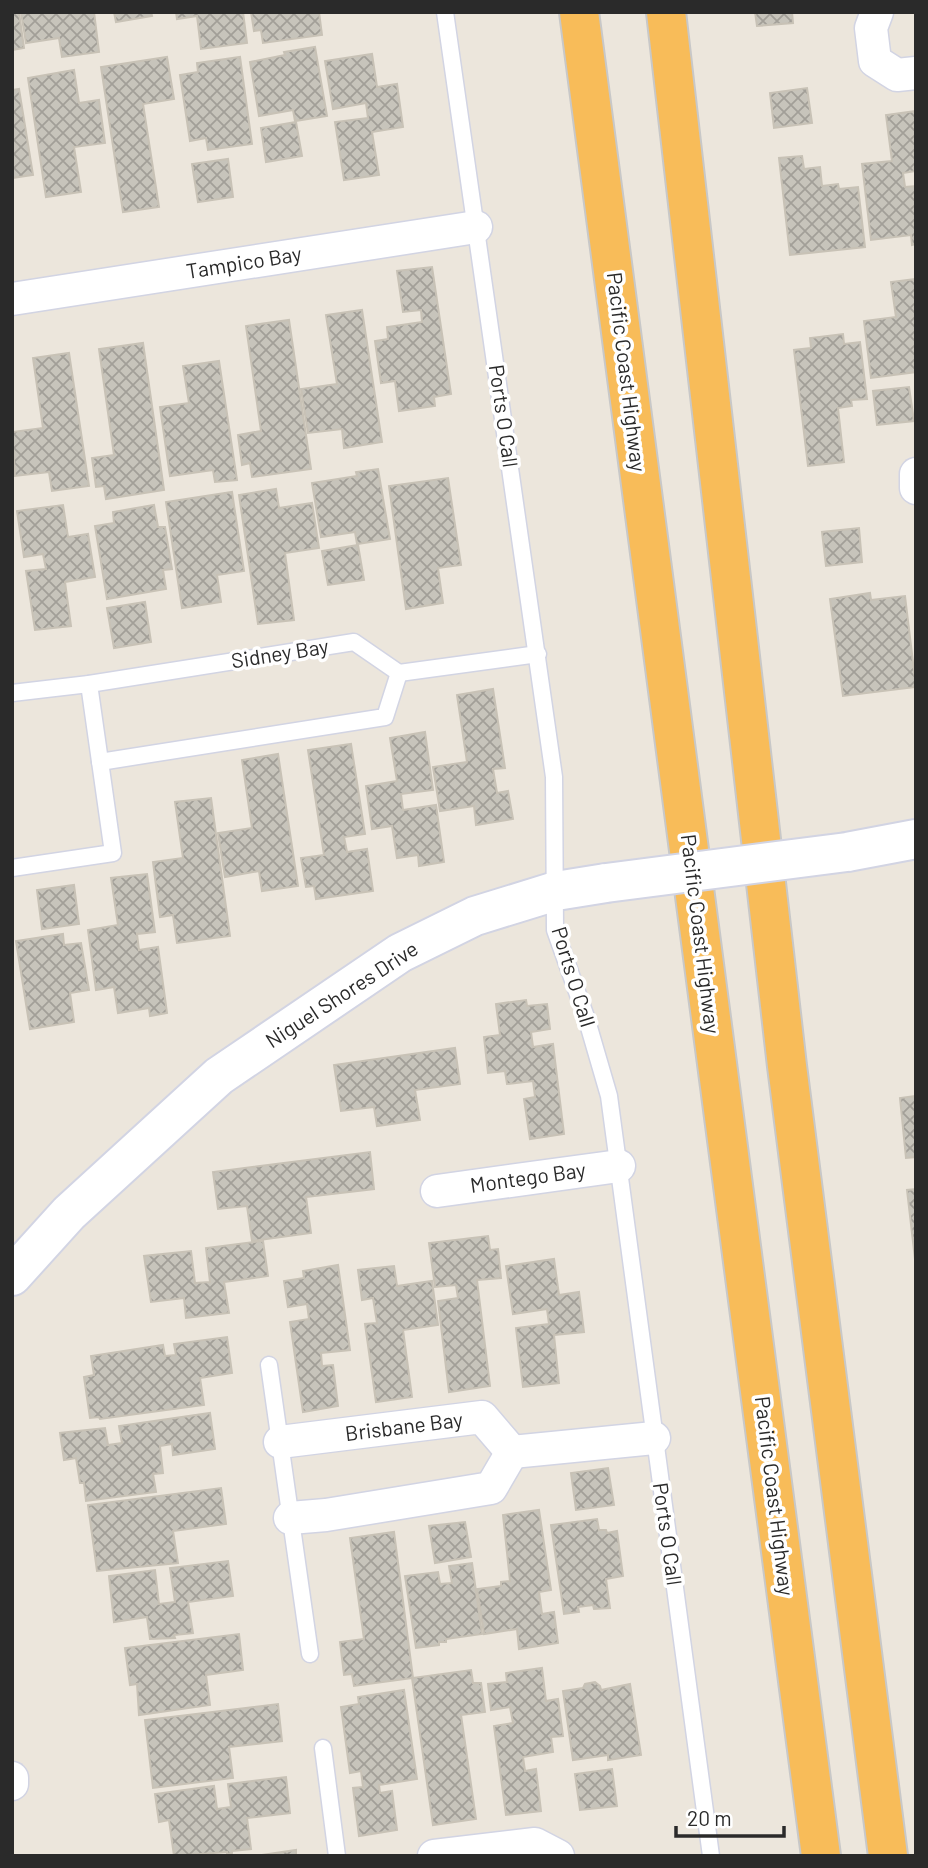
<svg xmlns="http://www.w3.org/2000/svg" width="928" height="1868" font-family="Barlow,sans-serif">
  <defs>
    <pattern id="building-cross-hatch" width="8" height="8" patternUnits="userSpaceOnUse" patternTransform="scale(1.75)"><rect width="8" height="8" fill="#c7c4bb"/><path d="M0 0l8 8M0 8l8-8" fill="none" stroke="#a29f98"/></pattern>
  </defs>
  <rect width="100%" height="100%" fill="#ece6dc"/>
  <!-- building -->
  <g fill="url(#building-cross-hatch)" stroke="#c8c2b6" stroke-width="2">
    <path d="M12 12H19L24 48 12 50Z"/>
    <path d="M21 12H94L99 52 62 57 59 38 26 43Z"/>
    <path d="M114 12H151L152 16 116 22Z"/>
    <path d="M176 12H243L247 43 201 49 197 16 177 19Z"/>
    <path d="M251 12H319L322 35 263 43 261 30 254 31Z"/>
    <path d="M755 12H792L793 23 757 26Z"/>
    <path d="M315 47 327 116 295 121 293 110 259 116 250 62 285 55 284 52Z"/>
    <path d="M372 54 377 87 397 84 403 127 372 132 379 175 344 180 335 122 368 118 366 103 333 109 325 61Z"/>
    <path d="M167 57 174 99 143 104 159 207 123 212 101 67Z"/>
    <path d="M240 57 252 144 208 150 206 138 190 141 180 75 198 72 197 63Z"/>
    <path d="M74 70 79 103 99 100 105 143 74 147 81 192 46 197 28 78Z"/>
    <path d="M807 88 812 123 774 128 770 93Z"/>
    <path d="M19 89 33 175 12 178V90Z"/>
    <path d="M916 111V171L903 173 905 187 916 186V244L912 245 911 235 871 240 862 164 892 161 886 115Z"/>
    <path d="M296 122 302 156 266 162 261 128Z"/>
    <path d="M802 156 804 169 820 167 822 186 838 184 839 189 858 187 865 247 790 255 779 158Z"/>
    <path d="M228 159 233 197 198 202 192 164Z"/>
    <path d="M432 267 451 394 434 397 435 406 399 411 395 381 381 383 375 341 388 339 387 327 422 322 421 310 403 312 397 271Z"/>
    <path d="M916 279V372L871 378 864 321 896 317 891 282Z"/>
    <path d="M362 310 382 442 344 448 342 429 308 433 301 389 337 384 326 315Z"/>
    <path d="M289 320 311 469 252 477 250 463 242 465 238 435 261 431 246 326Z"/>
    <path d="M843 334 844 344 860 342 867 399 851 400 852 406 838 408 844 462 808 466 794 350 811 348 810 338Z"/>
    <path d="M143 343 164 490 106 499 104 486 96 487 92 458 114 455 99 349Z"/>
    <path d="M69 353 89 486 52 491 49 472 15 476 12 432 43 428 33 358Z"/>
    <path d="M219 361 237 480 215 482 213 470 170 476 160 407 189 403 183 366Z"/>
    <path d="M909 387 914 421 877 425 873 391Z"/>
    <path d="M378 469 390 539 357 544 355 532 321 537 312 483 357 476 356 472Z"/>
    <path d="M448 478 461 565 438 568 443 603 406 609 389 486Z"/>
    <path d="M276 489 279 508 312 503 319 548 285 553 294 620 258 624 239 495Z"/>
    <path d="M232 492 244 571 217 575 221 602 182 608 166 502Z"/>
    <path d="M63 505 68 537 88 534 95 577 65 582 71 626 35 630 26 571 46 569 43 554 24 557 17 511Z"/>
    <path d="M154 505 158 527H165L172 569 163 570 166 589 107 599 95 526 114 523 113 512Z"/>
    <path d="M859 528 862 562 826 566 822 532Z"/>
    <path d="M358 545 364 580 328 585 322 551Z"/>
    <path d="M870 593 871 600 905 596 916 687 843 696 830 599Z"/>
    <path d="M145 602 151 642 114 648 107 608Z"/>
    <path d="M493 689 505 768 493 769 497 793 508 791 513 819 476 825 474 806 440 811 433 767 467 762 457 695Z"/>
    <path d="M425 732 433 790 401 794 403 810 436 805 444 862 419 866 418 855 397 858 392 826 372 829 366 786 397 781 390 738Z"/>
    <path d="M351 744 365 834 344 837 347 852 367 849 373 891 316 899 314 886 306 887 301 858 324 855 308 750Z"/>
    <path d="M278 754 298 886 262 891 259 871 225 877 218 833 252 828 242 760Z"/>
    <path d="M211 798 230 936 177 943 173 915 160 917 153 862 183 858 175 802Z"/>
    <path d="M147 874 155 932 137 934 139 950 158 947 167 1013 150 1016 149 1008 118 1013 114 987 96 990 88 930 118 925 111 878Z"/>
    <path d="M74 885 79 924 42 929 37 890Z"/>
    <path d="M63 934 64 945 81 943 89 990 70 993 74 1022 30 1029 16 941Z"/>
    <path d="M526 1000 527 1006 547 1004 550 1029 531 1032 533 1047 553 1044 564 1134 530 1139 524 1099 535 1097 533 1081 507 1084 505 1071 488 1073 484 1037 500 1035 496 1004Z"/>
    <path d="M455 1048 460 1084 415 1090 420 1120 377 1126 374 1107 341 1111 334 1065Z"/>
    <path d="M916 1096V1157L906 1158 900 1098Z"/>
    <path d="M370 1152 374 1189 306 1197 311 1233 252 1241 247 1206 218 1209 213 1172Z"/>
    <path d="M916 1189V1268L907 1190Z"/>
    <path d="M488 1236 490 1250 498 1249 501 1278 477 1280 490 1386 449 1392 438 1301 458 1298 456 1285 435 1287 429 1243Z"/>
    <path d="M263 1241 268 1276 224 1282 229 1313 186 1318 184 1298 151 1302 144 1256 191 1251 195 1283 210 1282 206 1248Z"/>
    <path d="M554 1259 559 1295 579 1292 584 1332 554 1335 559 1383 523 1387 516 1328 549 1324 547 1309 513 1314 506 1266Z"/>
    <path d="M338 1265 350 1350 321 1353 322 1366 333 1365 338 1406 303 1412 290 1322 309 1319 307 1304 288 1307 284 1281 304 1278 303 1271Z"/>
    <path d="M394 1266 397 1286 432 1281 438 1325 403 1330 412 1397 376 1402 365 1324 377 1323 373 1298 362 1300 358 1270Z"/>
    <path d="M227 1337 232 1373 200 1378 204 1405 100 1419 99 1417 90 1418 84 1377 94 1375 91 1356 163 1345 165 1356 176 1355 174 1344Z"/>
    <path d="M210 1413 215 1449 173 1455 172 1444 160 1446 163 1473 153 1474 156 1492 86 1501 84 1483H80L76 1458 64 1460 60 1433 105 1428 108 1445 122 1443 119 1426Z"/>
    <path d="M608 1468 614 1505 576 1510 571 1473Z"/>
    <path d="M221 1488 226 1524 173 1531 178 1563 97 1571 88 1505Z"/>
    <path d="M539 1510 551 1590 539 1592 542 1614 554 1612 558 1643 519 1649 517 1629 484 1634 477 1589 501 1586V1582L510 1581 503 1515Z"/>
    <path d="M597 1519 599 1530H606L607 1533 617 1531 623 1576 606 1579 610 1608 594 1609 593 1605 578 1607 579 1612 564 1614 551 1525Z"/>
    <path d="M465 1522 471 1557 435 1563 429 1526Z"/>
    <path d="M394 1532 413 1678 354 1686 352 1674 344 1675 340 1642 364 1639 350 1538Z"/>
    <path d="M228 1561 233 1596 188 1602 193 1633 174 1635 175 1638 150 1639 147 1617 114 1622 109 1576 155 1570 159 1604 175 1602 170 1568Z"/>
    <path d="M472 1563 482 1634 446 1639V1642H439V1645L416 1648 405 1576 438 1572 440 1584 452 1583 449 1566Z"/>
    <path d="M239 1634 243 1670 206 1675 210 1705 139 1715 137 1684 130 1685 125 1648Z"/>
    <path d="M542 1668 546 1701 558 1699 563 1736 551 1737 553 1752 523 1757 525 1771 536 1769 541 1811 506 1815 494 1726 513 1723 510 1707 491 1710 488 1684 507 1682 506 1673Z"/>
    <path d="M471 1670 473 1683H481L485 1712 461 1715 476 1819 433 1825 412 1678Z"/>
    <path d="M595 1682 600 1686 601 1690 630 1684 641 1755 608 1760V1755L573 1760 563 1691 583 1688 585 1684Z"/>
    <path d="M404 1690 417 1779 379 1785 380 1793 392 1791 397 1830 359 1836 353 1788 363 1787 361 1771 350 1773 341 1707 359 1704 358 1697Z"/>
    <path d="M278 1704 282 1741 229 1747 233 1778 153 1788 145 1720Z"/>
    <path d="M612 1769 617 1806 580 1810 575 1774Z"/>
    <path d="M286 1777 290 1813 247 1818 251 1849 232 1851V1853L227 1854V1852L174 1856 169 1820 159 1822 155 1794 214 1786 217 1809 231 1807 228 1784Z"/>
    <path d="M296 1850V1856H255Z"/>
  </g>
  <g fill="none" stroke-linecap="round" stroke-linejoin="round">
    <defs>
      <g id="service">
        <path d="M445 12 554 777 555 930 586 1017 609 1096 711 1856"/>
        <path d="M12 693 89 684 354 642 399 673 538 654"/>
        <path d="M100 762 385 717 399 673"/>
        <path d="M12 868 113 853 89 684"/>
        <path d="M269 1365 310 1654"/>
        <path d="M323 1748 337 1856"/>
      </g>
      <g id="minor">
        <path d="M877 12 871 28 875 61 897 75 916 73"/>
        <path d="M12 299 476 227"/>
        <path d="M916 474V488"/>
        <path d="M437 1191 619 1166"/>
        <path d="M280 1442 482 1417 512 1452"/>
        <path d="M512 1452 654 1438"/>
        <path d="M290 1518 326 1515 491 1488 512 1452"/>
        <path d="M12 1778V1784"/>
        <path d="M434 1856 535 1844 558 1856"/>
      </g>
      <g id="tertiary">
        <path d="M847 852 916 839"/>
        <path d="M12 1276 69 1213 219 1076 400 953 475 916 556 891 606 883"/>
      </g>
      <g id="trunk">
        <path d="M579 12 821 1856"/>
        <path d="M666 12 787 1066 888 1856"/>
      </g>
    </defs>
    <!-- service casing -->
    <use href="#service" stroke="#d2d4e3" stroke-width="19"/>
    <!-- minor casing -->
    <use href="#minor" stroke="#d2d4e3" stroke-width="35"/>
    <!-- tertiary casing -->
    <use href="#tertiary" stroke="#d2d4e3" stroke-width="42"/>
    <!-- trunk casing -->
    <use href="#trunk" stroke="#c8c8c8" stroke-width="42"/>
    <!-- service -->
    <use href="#service" stroke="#fff" stroke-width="16"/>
    <!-- minor -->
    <use href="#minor" stroke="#fff" stroke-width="32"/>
    <!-- tertiary -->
    <use href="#tertiary" stroke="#fff" stroke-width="38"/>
    <!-- trunk -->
    <use href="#trunk" stroke="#f8bc59" stroke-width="38"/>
    <defs>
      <path id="tertiary-bridge" d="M606 883 847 852"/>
    </defs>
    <!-- tertiary-bridge casing -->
    <use href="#tertiary-bridge" stroke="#d2d4e3" stroke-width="42" stroke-linecap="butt"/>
    <!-- tertiary-bridge -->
    <use href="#tertiary-bridge" stroke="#fff" stroke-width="38"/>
  </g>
  <g text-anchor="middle" stroke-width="7" stroke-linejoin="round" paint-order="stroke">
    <!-- street labels -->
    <g font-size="21" fill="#2a2a2a" stroke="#fff">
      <text transform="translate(244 263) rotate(-9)" y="7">Tampico Bay</text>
      <text transform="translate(626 372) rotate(83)" y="7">Pacific Coast Highway</text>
      <text transform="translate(503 416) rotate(82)" y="7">Ports O Call</text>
      <text transform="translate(280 654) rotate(-9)" y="7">Sidney Bay</text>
      <text transform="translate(700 934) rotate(83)" y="7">Pacific Coast Highway</text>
      <text transform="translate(573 977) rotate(73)" y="7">Ports O Call</text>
      <text transform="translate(342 995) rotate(-33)" y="7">Niguel Shores Drive</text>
      <text transform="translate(528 1178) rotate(-8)" y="7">Montego Bay</text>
      <text transform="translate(404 1427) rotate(-7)" y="7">Brisbane Bay</text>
      <text transform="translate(774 1496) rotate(83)" y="7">Pacific Coast Highway</text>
      <text transform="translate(667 1534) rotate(82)" y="7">Ports O Call</text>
    </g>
  </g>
  <!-- border -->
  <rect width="928" height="1868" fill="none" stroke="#2a2a2a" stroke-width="28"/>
  <!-- scale -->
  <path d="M676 1826v10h108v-10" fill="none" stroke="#2a2a2a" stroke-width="3.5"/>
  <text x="687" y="1826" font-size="21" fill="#2a2a2a" stroke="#ffffff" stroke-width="5" paint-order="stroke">20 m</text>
</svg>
